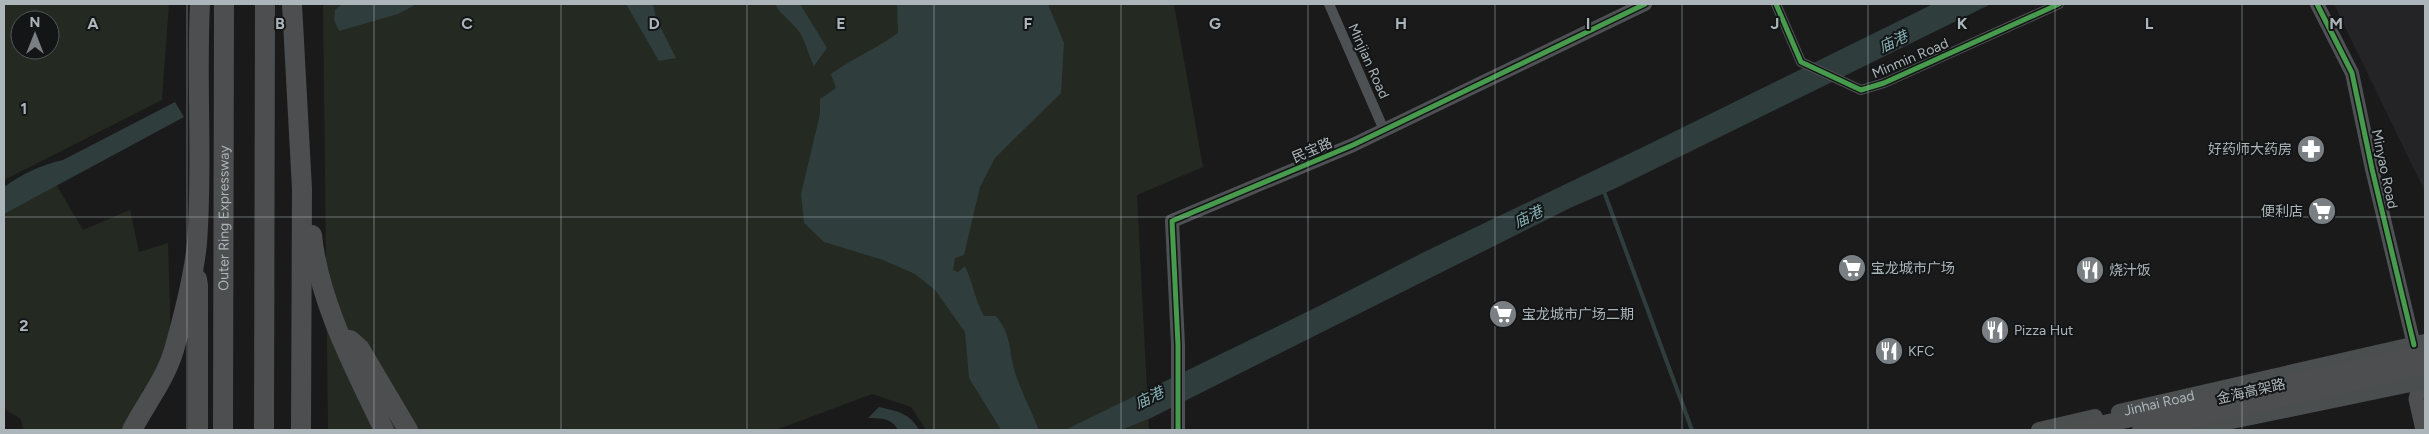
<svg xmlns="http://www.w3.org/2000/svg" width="2429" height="434" font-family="Figtree,'Noto Sans SC',sans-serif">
  <rect width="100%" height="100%" fill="#1a1a1a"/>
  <!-- built -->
  <path fill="#242426" d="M2334 4H2425V192Z"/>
  <!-- green -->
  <g fill="#242922" fill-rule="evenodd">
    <path d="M4 4H169L162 100 4 180ZM20 20H50V50H20Z"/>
    <path d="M323 4H1174L1203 167 1137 195 1149 430H926L911 407 872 394 776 430H328Z"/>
    <path d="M56 184 83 230 130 210 139 252 168 243 172 378 143 389 138 430H23L21 419 4 409V211Z"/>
  </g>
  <!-- water -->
  <g fill="#2f3d3d">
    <path d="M342 4H417L398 14 339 31 334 20 335 10Z"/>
    <path d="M626 4H653L656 18 676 58 659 61Z"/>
    <path d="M775 4H800L827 48 814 66C809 56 806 43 800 33 793 22 780 15 775 4Z"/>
    <path d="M897 4H1048L1064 43 1061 93 995 158 980 187 964 255 955 258 953 270 958 272 965 266C973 283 975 300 984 316H996C1011 334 1009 349 1014 369 1019 387 1032 412 1039 430H1001L969 378 965 332 935 290 915 274 883 260 824 242 804 223 801 194 820 114V99L836 88 831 74C853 58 876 49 898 33Z"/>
    <path d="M1933 4H1991L1614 189 1570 208 1151 418 1121 430H1065L1319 306 1424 252 1641 148Z"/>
    <path d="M175 102 184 117 4 214V187C22 174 41 165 63 160Z"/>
    <path d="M879 407C897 411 910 413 919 430H898C891 417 881 419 868 418Z"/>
  </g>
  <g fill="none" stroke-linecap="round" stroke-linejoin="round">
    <!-- stream -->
    <path stroke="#2f3d3d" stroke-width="4" d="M1603 189 1692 430"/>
    <!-- minor -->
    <g stroke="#4e5153" stroke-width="10">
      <path d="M1329 4 1384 130"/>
      <path d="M1776 4 1801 62 1861 90 1884 83 2059 4"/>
    </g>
    <!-- tertiary -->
    <g stroke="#4e5153" stroke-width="14">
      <path d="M2317 4 2352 73 2372 169 2414 345"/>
      <path d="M1178 430V345L1172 221 1353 145 1645 4"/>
    </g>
    <!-- secondary -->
    <path stroke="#4d4f51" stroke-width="15" d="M2418 371 2420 382 2416 399 2423 430"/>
    <!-- primary -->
    <g stroke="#4b4e4f" stroke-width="16">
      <path id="s1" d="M2119 412 2425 342"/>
      <path d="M2039 430 2095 417"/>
      <path d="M2188 430 2425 381"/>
    </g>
    <!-- motorway -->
    <g stroke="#4c4e4f" stroke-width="20">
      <path d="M292 4 302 189 301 430"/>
      <path d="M312 235C319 303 355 369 384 430"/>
      <path d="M197 279 198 286V430"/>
      <path d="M350 340 360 349 408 430"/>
      <path d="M132 430C146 403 165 380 174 350 183 318 194 275 197 243 203 164 196 83 200 4"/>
      <path id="s2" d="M223 430 224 4"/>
      <path d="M264 430 265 4"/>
    </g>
    <!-- trunk-bridge -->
    <g stroke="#4c4e4f" stroke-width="18">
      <path d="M2077 430 2425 353"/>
      <path d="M2141 430 2425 366"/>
    </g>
    <defs>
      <g id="cycleway">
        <path d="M1776 4 1801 62 1861 90 1884 83 2059 4"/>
        <path d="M2317 4 2352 73 2372 169 2414 345"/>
        <path d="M1178 430V345L1172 221 1353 145 1645 4"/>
      </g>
    </defs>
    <!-- cycleway casing -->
    <use href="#cycleway" stroke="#141516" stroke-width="8"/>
    <!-- cycleway -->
    <use href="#cycleway" stroke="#469c4c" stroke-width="5"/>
  </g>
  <!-- grid -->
  <path fill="none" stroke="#acb6ba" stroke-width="1" stroke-opacity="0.55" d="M187 4V430M374 4V430M561 4V430M747 4V430M934 4V430M1121 4V430M1308 4V430M1495 4V430M1682 4V430M1868 4V430M2055 4V430M2242 4V430M4 217H2425"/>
  <!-- icons -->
  <defs>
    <symbol id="pharmacy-disc" viewBox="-11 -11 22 22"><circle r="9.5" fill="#797f82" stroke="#141516"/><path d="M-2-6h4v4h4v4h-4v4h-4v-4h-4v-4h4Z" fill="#fff"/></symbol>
    <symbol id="supermarket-disc" viewBox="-11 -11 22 22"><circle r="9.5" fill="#797f82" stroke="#141516"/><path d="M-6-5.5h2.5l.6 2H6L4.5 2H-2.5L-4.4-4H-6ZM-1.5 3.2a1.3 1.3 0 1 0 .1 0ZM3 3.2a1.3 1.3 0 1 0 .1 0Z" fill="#fff"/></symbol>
    <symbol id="restaurant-disc" viewBox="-11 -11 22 22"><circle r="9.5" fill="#797f82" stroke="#141516"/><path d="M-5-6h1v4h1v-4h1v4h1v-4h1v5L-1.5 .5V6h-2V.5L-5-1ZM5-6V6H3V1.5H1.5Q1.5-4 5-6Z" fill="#fff"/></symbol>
  </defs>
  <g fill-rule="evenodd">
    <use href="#pharmacy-disc" x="2295" y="133" width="32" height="32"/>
    <use href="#supermarket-disc" x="2306" y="195" width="32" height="32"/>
    <use href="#supermarket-disc" x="1836" y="252" width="32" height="32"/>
    <use href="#restaurant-disc" x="2074" y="254" width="32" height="32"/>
    <use href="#supermarket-disc" x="1487" y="298" width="32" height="32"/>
    <use href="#restaurant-disc" x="1979" y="314" width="32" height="32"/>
    <use href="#restaurant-disc" x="1873" y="335" width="32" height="32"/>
  </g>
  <g text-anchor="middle" stroke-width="4" stroke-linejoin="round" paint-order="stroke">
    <!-- street labels -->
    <g font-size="14" fill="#acb6ba" stroke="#141516">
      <text transform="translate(1910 58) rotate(-23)" y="5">Minmin Road</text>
      <text transform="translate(1369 61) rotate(66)" y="5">Minjian Road</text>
      <text transform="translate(1312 150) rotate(-23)" y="5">民宝路</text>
      <text transform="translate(2385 169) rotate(78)" y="5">Minyao Road</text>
      <text dy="5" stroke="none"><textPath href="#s2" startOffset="212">Outer Ring Expressway</textPath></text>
      <text transform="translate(2251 391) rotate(-13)" y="5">金海高架路</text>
      <text dy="5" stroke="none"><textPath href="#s1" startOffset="41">Jinhai Road</textPath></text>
    </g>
    <!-- poi labels -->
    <g font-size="14" fill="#acb6ba" stroke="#141516" text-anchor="start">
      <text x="2292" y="154" text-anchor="end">好药师大药房</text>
      <text x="2303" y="216" text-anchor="end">便利店</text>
      <text x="1871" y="273">宝龙城市广场</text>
      <text x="2109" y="275">烧汁饭</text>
      <text x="1522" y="319">宝龙城市广场二期</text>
      <text x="2014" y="335">Pizza Hut</text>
      <text x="1908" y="356">KFC</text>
    </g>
    <!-- water labels -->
    <g font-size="15" font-style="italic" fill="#84b0b4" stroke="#141516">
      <text transform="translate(1893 42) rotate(-26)" y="5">庙港</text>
      <text transform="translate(1528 217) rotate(-26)" y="5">庙港</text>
      <text transform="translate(1149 398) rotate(-26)" y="5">庙港</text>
    </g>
  </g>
  <g font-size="16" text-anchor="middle" font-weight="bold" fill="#acb6ba" stroke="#141516" stroke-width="4" stroke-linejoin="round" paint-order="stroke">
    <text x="93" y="29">A</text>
    <text x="280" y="29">B</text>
    <text x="467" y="29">C</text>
    <text x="654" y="29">D</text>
    <text x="841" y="29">E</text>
    <text x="1028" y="29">F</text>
    <text x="1215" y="29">G</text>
    <text x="1401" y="29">H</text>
    <text x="1588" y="29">I</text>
    <text x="1775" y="29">J</text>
    <text x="1962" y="29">K</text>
    <text x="2149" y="29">L</text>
    <text x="2336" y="29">M</text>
    <text x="24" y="114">1</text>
    <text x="24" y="331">2</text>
  </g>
  <!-- border -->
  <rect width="2429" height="434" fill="none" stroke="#acb6ba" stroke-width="10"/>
  <!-- north arrow -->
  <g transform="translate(35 35)"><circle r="24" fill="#141516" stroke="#515558"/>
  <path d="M0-4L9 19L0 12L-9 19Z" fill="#797f82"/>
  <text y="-8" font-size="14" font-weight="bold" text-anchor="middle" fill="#acb6ba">N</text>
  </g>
</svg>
